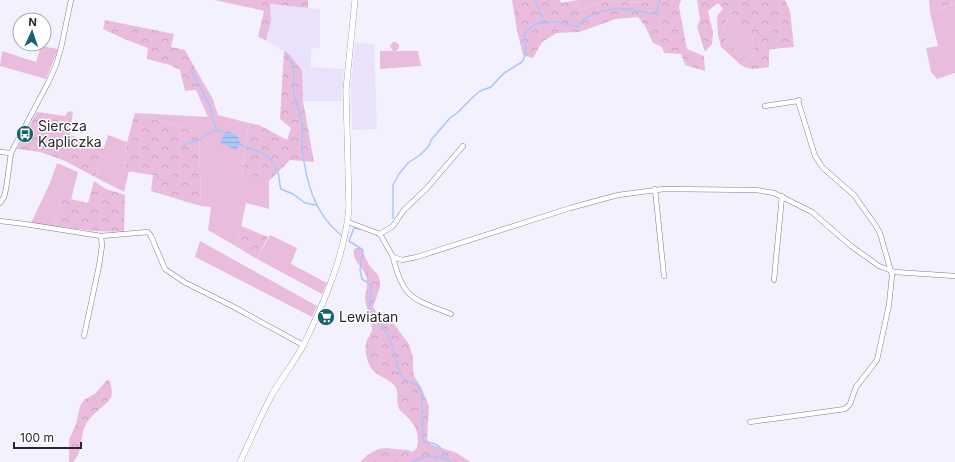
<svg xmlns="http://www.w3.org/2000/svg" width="955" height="462" font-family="Inter,sans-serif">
  <defs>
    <pattern id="forest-crowns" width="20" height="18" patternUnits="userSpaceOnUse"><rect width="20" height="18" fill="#e9bcde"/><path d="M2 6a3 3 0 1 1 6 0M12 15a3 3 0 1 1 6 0" fill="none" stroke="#c8a2bf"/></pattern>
    <pattern id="water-rules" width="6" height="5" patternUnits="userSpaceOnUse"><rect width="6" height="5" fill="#a9c6fa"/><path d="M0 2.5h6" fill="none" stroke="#91aad7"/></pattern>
  </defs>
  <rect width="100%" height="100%" fill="#f4f1fe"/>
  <!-- built -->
  <g fill="#e9e2fa">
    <path d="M270 4 320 9V47L311 49V67L344 69 342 101H303L302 70 290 55 266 40 271 21Z"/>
    <path d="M355 43 374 44 377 129 352 130 351 84Z"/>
  </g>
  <!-- green -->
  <g fill="#e9bcde">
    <path d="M214 0H248L247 7Z"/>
    <path d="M577 0H649L645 3 605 1 580 10Z"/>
    <path d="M955 3V73L937 79 931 72 926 48 938 46 930 13Z"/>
    <path d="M730 15 739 18 751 29 755 54 749 58 747 68 742 66 745 61 726 41 724 25Z"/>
    <path d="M393 42H396L399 45V48L396 51H418L421 66 380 69V51H393L390 46Z"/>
    <path d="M41 46 58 49 46 79 0 66 2 51 36 62Z"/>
    <path d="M203 82 212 97 218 115 249 123 242 174 269 181V209L246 203 237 247 208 230 211 207 201 206 199 133 135 113 208 117 196 90Z"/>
    <path d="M108 135 127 142 125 170 129 171 124 192 95 177Z"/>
    <path d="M57 163 78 172 71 200 62 197 54 226 31 223 50 183Z"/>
    <path d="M270 235 297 248 291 264 327 283 322 294 257 259Z"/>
    <path d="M200 241 317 306 312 317 195 257Z"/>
  </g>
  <!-- forest -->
  <g fill="url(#forest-crowns)">
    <path d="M248 0H308V8L270 4 271 21 266 40 258 37 264 11 247 7Z"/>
    <path d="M512 0H560L561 3 577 0 580 10 605 1 645 3 649 0H681L679 7 687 49 704 56 705 71 685 65 681 54 664 53 662 47 653 43 645 26 638 17 616 19 579 32 557 33 542 42 533 58 523 55 517 30Z"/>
    <path d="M697 0H785L790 11 794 47 772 49 769 50V67L753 69 747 68 749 58 755 54 751 29 738 28 739 18 730 15 724 25 726 41 745 61 742 66 721 47 718 35 717 16 723 9 718 3 708 11 713 33 712 44 705 52 697 27 700 19Z"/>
    <path d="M929 0H955V3L930 13Z"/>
    <path d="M105 20 174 34 171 47 185 50 203 82 196 90 185 91 180 70 170 65 147 59 148 48 122 38 103 29Z"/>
    <path d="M284 51 290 55 302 70 303 101 314 162 290 160 269 181 242 175 249 123 259 125 287 140 291 128 280 119Z"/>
    <path d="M69 111 73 112 70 135 104 149 95 177 63 160 40 152 17 149 37 112 65 116Z"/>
    <path d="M135 113 199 133 201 206 151 191 153 175 125 171 127 142Z"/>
    <path d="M94 181 106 189 125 195 124 232 94 231 54 226 62 197 88 203Z"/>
    <path d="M241 226 268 237 257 259 237 247Z"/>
    <path d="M360 247 369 265 378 275 380 281V287L373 307 377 313 393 323 409 344 413 357V370L414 376 421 387 429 406 427 440 432 445 457 453 470 462H360C380 443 383 449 409 450L412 452 417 448C420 434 416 425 405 415 402 412 399 410 398 406 396 398 400 392 394 385 385 376 375 377 369 364 366 357 364 347 367 340 369 336 372 333 372 329 372 319 366 309 365 299 365 292 368 287 367 281 366 266 352 265 354 249Z"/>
    <path d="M107 380 110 381 112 391 111 398C103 408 91 414 85 426 80 437 83 453 73 462H69V440L76 424 80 406 84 400 96 393Z"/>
  </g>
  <!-- water -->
  <path fill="url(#water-rules)" d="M225 132C234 132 240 136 240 145L236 150 221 143V140Z"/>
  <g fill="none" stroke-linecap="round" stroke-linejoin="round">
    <!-- stream -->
    <g stroke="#a9c6fa" stroke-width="1.5">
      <path d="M535 0 542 16V23"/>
      <path d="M286 53C293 63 295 70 294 82 294 86 293 90 294 94 296 104 300 113 302 124 303 132 301 140 302 148 306 181 314 214 341 235"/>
      <path d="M190 68 210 106 216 130"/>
      <path d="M239 144C256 152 271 150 278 173 280 178 279 184 281 189L293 194 305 203 316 205"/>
      <path d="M183 145C188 143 194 142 199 140 208 135 214 126 225 133"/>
      <path d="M393 218V185L399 174 408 163 420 155 429 146 431 140 450 118 457 113 474 96 480 91 491 87 504 73 522 62 526 54 525 33 535 24 542 23 556 22 577 27C581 24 582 20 586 18 599 10 620 7 635 10 641 11 647 13 653 14L656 13 660 0"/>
      <path d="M360 229 354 228 349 241 363 250 360 270 362 279 370 284 371 287 369 310C374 319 384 326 388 335 395 348 395 363 401 376 406 386 418 377 422 396L423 440 425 442C437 443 442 446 445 458"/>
      <path d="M412 462 426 456 445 458 451 462"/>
    </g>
    <defs>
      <g id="minor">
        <path d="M765 106 798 101"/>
        <path d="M0 152 11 153"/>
        <path d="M655 189 664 276"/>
        <path d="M0 203 4 197 6 189 11 153 49 81 56 65 61 48 71 0"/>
        <path d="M0 221 25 224 101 236 148 232 151 236 165 269 184 282 232 306 303 345"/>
        <path d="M348 222 380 234 393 257 402 260 417 257 570 208 618 195 664 189 756 190 774 193 812 212 851 246 879 266 895 272 955 276"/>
        <path d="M380 234 393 226 404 210 427 188 463 146"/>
        <path d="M393 257C403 300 414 299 451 314"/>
        <path d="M774 280 782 196"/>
        <path d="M84 336 99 266 102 246 101 236"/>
        <path d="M750 422 845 409 850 404 856 387 877 360 889 305 892 275 880 233 876 226 854 195 823 168 815 156 798 101 799 100"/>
      </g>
      <path id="tertiary" d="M240 462C251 439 261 415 273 393 283 376 295 361 304 344 324 303 345 254 349 208L346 90 355 0"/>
    </defs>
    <!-- minor casing -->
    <use href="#minor" stroke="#817d8b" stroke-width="5.5"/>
    <!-- tertiary casing -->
    <use href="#tertiary" stroke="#817d8b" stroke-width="6"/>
    <!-- minor -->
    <use href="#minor" stroke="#fff" stroke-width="4.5"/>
    <!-- tertiary -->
    <use href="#tertiary" stroke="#fff" stroke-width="5.5"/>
  </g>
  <!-- icons -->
  <defs>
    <symbol id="bus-disc" viewBox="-11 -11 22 22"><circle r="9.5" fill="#15636c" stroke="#fff"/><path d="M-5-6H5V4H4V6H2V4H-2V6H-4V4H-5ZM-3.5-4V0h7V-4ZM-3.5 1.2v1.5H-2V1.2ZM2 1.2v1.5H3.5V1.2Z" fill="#fff"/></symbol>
    <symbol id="supermarket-disc" viewBox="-11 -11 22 22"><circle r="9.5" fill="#15636c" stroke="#fff"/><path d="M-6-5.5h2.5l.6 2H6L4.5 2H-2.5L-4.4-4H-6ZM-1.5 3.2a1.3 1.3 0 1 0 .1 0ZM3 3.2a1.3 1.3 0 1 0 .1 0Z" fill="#fff"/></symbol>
  </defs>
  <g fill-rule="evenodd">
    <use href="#bus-disc" x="15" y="124" width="20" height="20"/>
    <use href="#supermarket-disc" x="316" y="307" width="20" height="20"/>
  </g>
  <g text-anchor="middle" stroke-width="3" stroke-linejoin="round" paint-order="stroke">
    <!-- poi labels -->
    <g font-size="14" fill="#29272d" stroke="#fff" text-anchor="start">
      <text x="38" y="131">Siercza<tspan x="38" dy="16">Kapliczka</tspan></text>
      <text x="339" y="322">Lewiatan</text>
    </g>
  </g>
  <!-- north arrow -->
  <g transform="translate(32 32) rotate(3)"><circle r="19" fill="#ffffff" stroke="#a9a9ab"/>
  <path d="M0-3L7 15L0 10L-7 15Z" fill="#15636c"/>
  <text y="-6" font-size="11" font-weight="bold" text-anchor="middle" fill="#29272d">N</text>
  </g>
  <!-- scale -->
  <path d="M14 442v6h67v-6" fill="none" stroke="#29272d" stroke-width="2"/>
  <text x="20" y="442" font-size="12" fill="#29272d" stroke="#ffffff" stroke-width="3" paint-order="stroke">100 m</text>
</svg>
